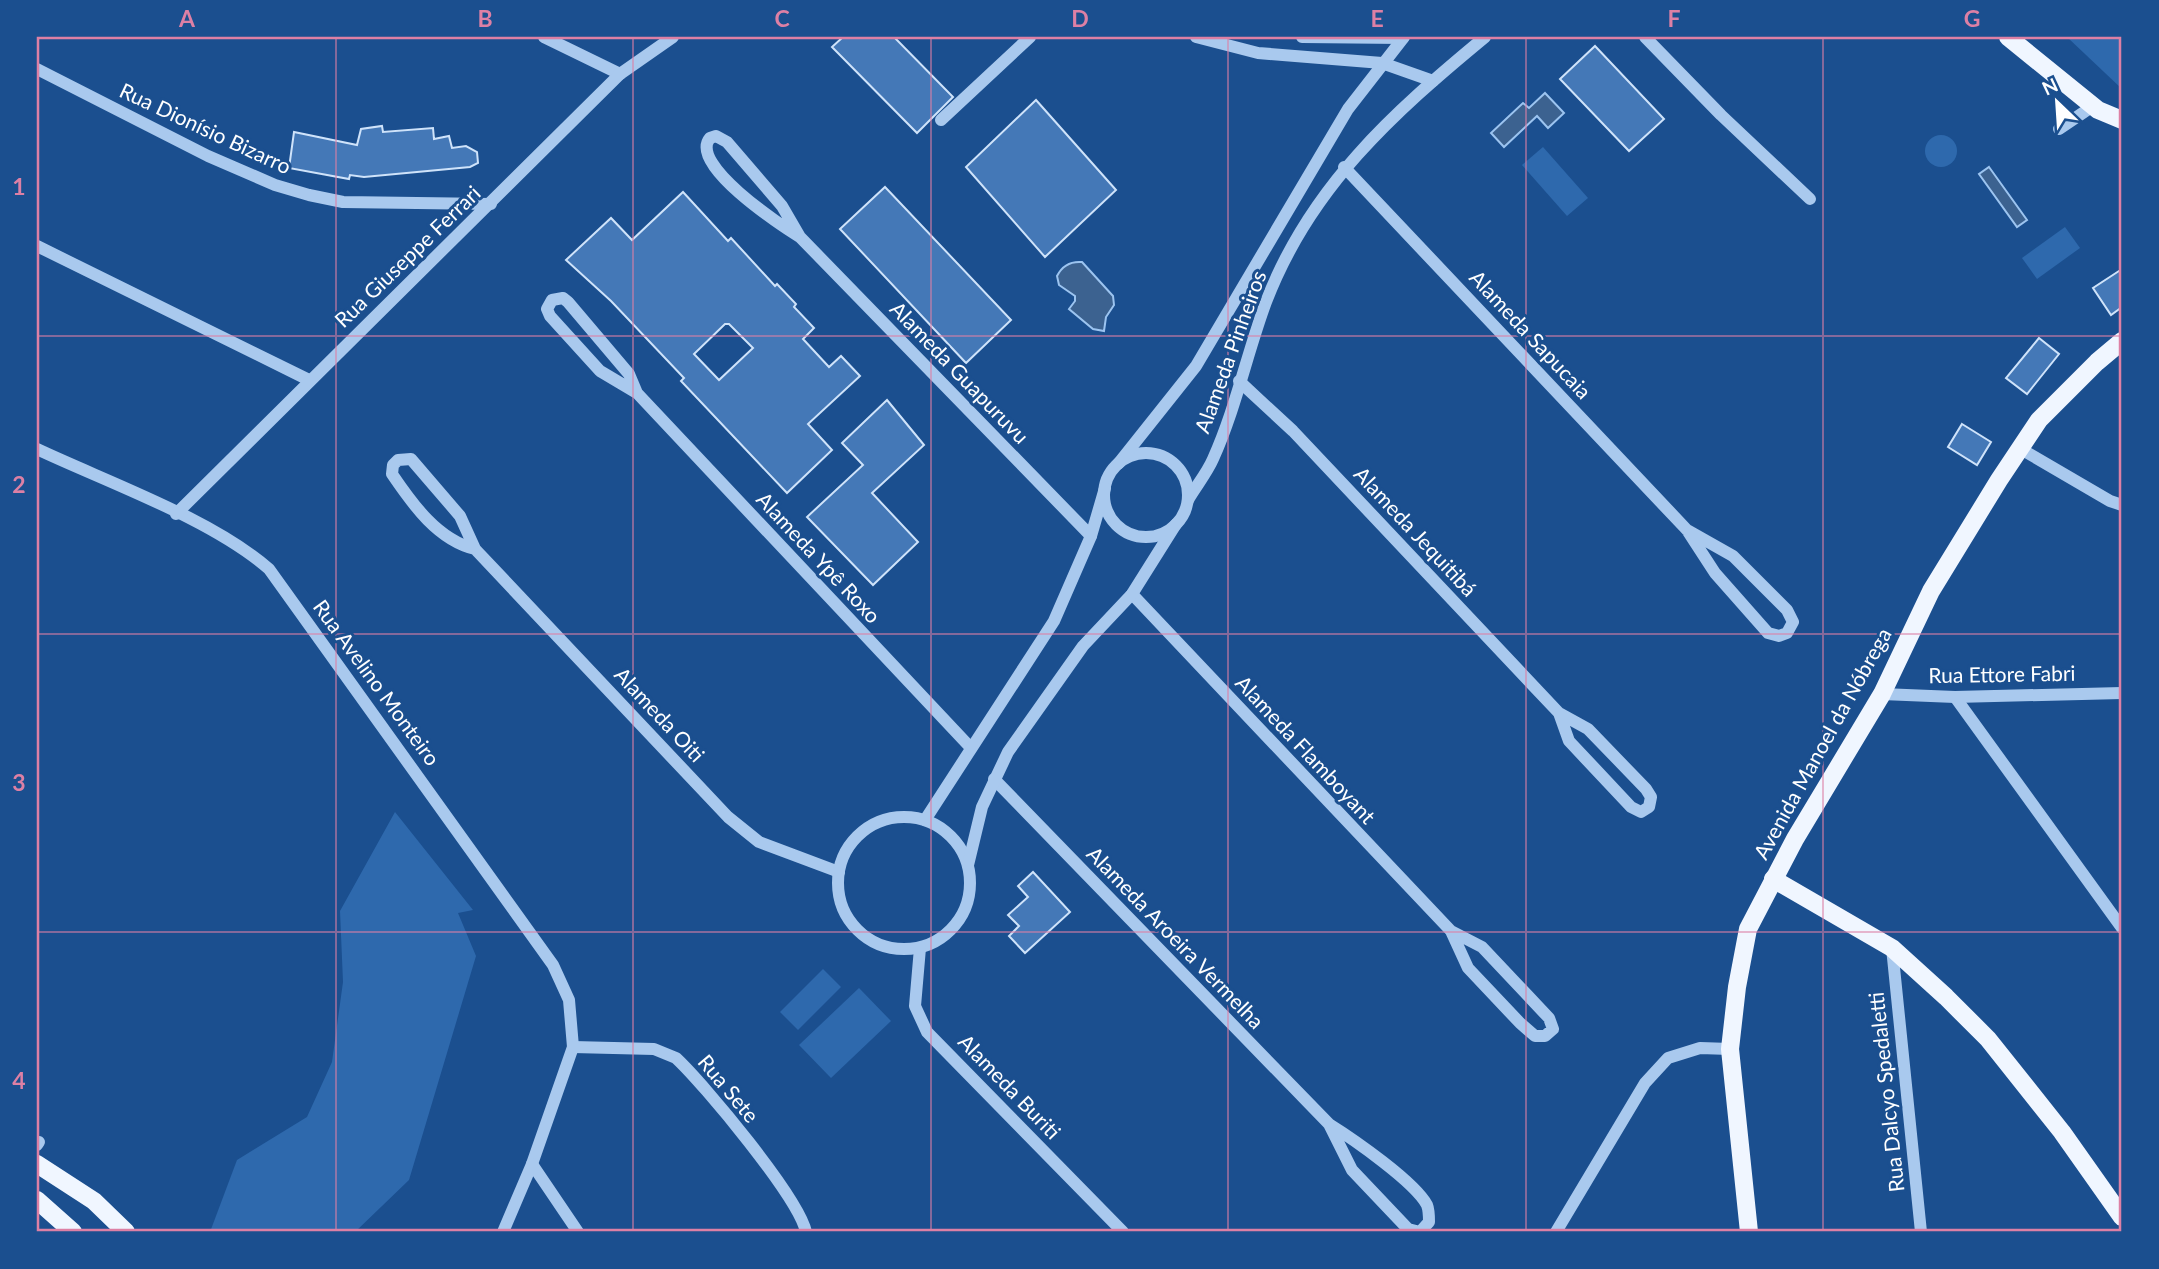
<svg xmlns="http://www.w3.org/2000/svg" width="2159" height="1269" font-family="Lato,sans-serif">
  <rect width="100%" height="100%" fill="#1b4f8f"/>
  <!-- green -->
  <g fill="#2e69ad">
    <path d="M2067 37H2122V89Z"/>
    <circle cx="1941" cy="151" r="16"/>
    <path d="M1543 147 1588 198 1567 216 1522 165Z"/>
    <path d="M2065 227 2080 248 2037 279 2022 258Z"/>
    <path d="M395 812 473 910 458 913 476 956 409 1180 355 1232H210L237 1160 307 1117 332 1062 343 982 340 911Z"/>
    <path d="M823 969 841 987 798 1030 780 1012Z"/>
    <path d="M859 988 891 1021 831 1078 799 1045Z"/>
  </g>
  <!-- water -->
  <g fill="#3c6290" stroke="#9cc4f0" stroke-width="2">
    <path d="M1545 93 1564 113 1548 128 1537 116 1504 147 1491 133 1523 103 1529 108Z"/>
    <path d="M1989 167 2027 220 2017 227 1979 174Z"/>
    <path d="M1082 262 1113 296 1114 305 1106 317 1104 331 1093 329 1069 309 1075 301V296L1059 285 1057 276C1062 266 1070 261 1082 262Z"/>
  </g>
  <!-- building -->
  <g fill="#4478b7" stroke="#cfe3fa" stroke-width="2" fill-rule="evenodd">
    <path d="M843 37H894L953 97 917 133 832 47Z"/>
    <path d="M1595 46 1664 119 1629 151 1560 79Z"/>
    <path d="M1036 100 1116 190 1045 257 966 167Z"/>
    <path d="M382 126 383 132 433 128 434 139 449 136 452 148 466 146 477 152 478 163 470 167 364 177 350 175 349 179 289 168 294 132 357 145 361 129Z"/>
    <path d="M885 187 1011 320 966 363 840 229Z"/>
    <path d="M683 192 728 241 731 238 775 286 777 284 796 304 794 307 814 328 803 339 829 367 841 356 860 376 808 424 832 450 787 493 681 381 684 378 611 301 566 260 611 218 632 240ZM725 324H729L753 348 719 380 694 354Z"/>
    <path d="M2122 269V307L2111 315 2093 288Z"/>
    <path d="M2039 338 2059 354 2027 394 2006 378Z"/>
    <path d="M887 400 924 445 872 493 918 542 873 585 807 517 863 465 842 443Z"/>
    <path d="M1962 424 1991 442 1977 465 1948 447Z"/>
    <path d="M1033 872 1070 912 1025 953 1009 936 1019 926 1008 915 1028 897 1018 886Z"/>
  </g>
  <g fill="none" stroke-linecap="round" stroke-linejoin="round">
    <!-- minor -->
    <g stroke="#a9c9ee" stroke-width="12">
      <path d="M544 37 620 74"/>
      <path d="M1196 37 1258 53 1382 63 1433 81"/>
      <path d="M1302 37 1403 38"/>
      <path d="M1645 37 1721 115 1810 199"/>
      <path d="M37 69 208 156 275 185 309 195 343 202 491 204"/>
      <path d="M941 120 1030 37"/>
      <path d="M2059 129 2093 106"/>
      <path d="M1344 167 1687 530 1715 573 1768 633 1779 636 1787 633 1793 622 1787 610 1733 556 1687 530"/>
      <path d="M800 237C780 225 688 164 710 138L716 136 727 142 782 206 800 237 1091 536"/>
      <path d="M37 246 309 380"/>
      <path d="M1239 381 1293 431 1559 713 1588 729 1646 789 1651 797 1649 807 1641 812 1631 807 1569 741 1559 713"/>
      <path d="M637 393 629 374 568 302 563 298 552 300 547 309 550 316 600 371 637 393 971 748"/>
      <path d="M37 449C107 482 212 519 269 569L553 965 569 1000 573 1047 532 1164 503 1232"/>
      <path d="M2021 449 2110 501 2122 505"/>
      <circle cx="1146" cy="495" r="42"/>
      <path d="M1118 464 1196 366 1348 109 1404 37"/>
      <path d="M1188 500C1196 486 1207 473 1213 459 1236 408 1247 353 1266 302 1310 187 1393 113 1485 37"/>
      <path d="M176 514 620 74 673 37"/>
      <path d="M475 549C438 540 413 505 392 474L393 465 398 460 411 459 460 516 475 549 728 817 759 842 839 872"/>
      <path d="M1132 594 1451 931 1468 968 1520 1023 1535 1036H1545L1553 1029 1549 1018 1482 947 1451 931"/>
      <path d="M1882 694 1955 697 2122 693"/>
      <path d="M1955 697 2122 928"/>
      <path d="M994 779 1329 1124C1353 1139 1415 1182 1427 1205 1429 1210 1429 1216 1429 1222L1420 1232 1408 1229 1352 1170 1329 1124"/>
      <circle cx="904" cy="883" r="66"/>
      <path d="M925 820 1054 621 1091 536 1105 488"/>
      <path d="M968 865 982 807 1008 752 1083 646 1132 594 1176 524"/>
      <path d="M920 948 915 1006 927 1032 1123 1232"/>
      <path d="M1892 948 1921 1232"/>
      <path d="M573 1047 654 1049 676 1058C704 1084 799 1198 806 1232"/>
      <path d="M37 1145 39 1142"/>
      <path d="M532 1164 578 1232"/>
      <path d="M1556 1232 1645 1083 1668 1058 1700 1048 1730 1049"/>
    </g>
    <!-- major -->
    <g stroke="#f0f6ff" stroke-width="18">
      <path d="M2008 37 2098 110 2122 120"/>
      <path d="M1773 879 1892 948 1946 997 1988 1039 2062 1132 2122 1217"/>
      <path d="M37 1164 94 1201 126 1232"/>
      <path d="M37 1200 73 1232"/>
      <path d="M1749 1232 1730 1049 1737 987 1748 929 1795 839 1882 694 1931 591 1999 480 2039 420 2097 362 2122 341"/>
    </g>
  </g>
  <!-- grid -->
  <path fill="none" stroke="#dd80a5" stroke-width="2" stroke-opacity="0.55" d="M336 37V1232M633 37V1232M931 37V1232M1228 37V1232M1526 37V1232M1823 37V1232M37 336H2122M37 634H2122M37 932H2122"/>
  <g text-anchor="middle" stroke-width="6" stroke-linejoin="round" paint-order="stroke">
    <!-- street labels -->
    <g font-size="21" fill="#fff" stroke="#1b4f8f">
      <text transform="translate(205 129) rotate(25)" y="7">Rua Dionísio Bizarro</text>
      <text transform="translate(408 257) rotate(-44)" y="7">Rua Giuseppe Ferrari</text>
      <text transform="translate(1530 335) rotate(47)" y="7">Alameda Sapucaia</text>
      <text transform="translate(1231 352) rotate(-70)" y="7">Alameda Pinheiros</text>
      <text transform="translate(959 373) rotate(46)" y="7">Alameda Guapuruvu</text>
      <text transform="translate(1415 532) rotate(47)" y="7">Alameda Jequitibá</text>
      <text transform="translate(818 558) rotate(47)" y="7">Alameda Ypê Roxo</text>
      <text transform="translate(2002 675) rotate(-1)" y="7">Rua Ettore Fabri</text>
      <text transform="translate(376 683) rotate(54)" y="7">Rua Avelino Monteiro</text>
      <text transform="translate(659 715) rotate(47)" y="7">Alameda Oiti</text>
      <text transform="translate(1823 744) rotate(-61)" y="7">Avenida Manoel da Nóbrega</text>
      <text transform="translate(1305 750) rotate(47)" y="7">Alameda Flamboyant</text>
      <text transform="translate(1175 938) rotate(46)" y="7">Alameda Aroeira Vermelha</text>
      <text transform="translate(1009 1087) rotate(46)" y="7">Alameda Buriti</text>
      <text transform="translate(728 1089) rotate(50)" y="7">Rua Sete</text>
      <text transform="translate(1887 1092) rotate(-96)" y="7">Rua Dalcyo Spedaletti</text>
    </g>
  </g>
  <!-- border -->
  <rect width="2159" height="1269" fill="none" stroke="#1b4f8f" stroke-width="77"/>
  <!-- north arrow -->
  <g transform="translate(2057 102) rotate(335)" stroke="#1b4f8f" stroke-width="5" paint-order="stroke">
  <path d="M0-5L12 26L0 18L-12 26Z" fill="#ffffff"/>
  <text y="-10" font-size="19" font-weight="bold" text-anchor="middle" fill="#ffffff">N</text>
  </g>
  <rect x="38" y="38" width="2082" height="1192" fill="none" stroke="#dd80a5" stroke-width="2.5"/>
  <g font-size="23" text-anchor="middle" font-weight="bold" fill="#dd80a5">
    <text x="187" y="27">A</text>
    <text x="485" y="27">B</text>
    <text x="782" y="27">C</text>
    <text x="1080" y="27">D</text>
    <text x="1377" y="27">E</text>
    <text x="1674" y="27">F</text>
    <text x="1972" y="27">G</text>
    <text x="19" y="195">1</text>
    <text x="19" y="493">2</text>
    <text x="19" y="791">3</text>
    <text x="19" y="1089">4</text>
  </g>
</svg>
